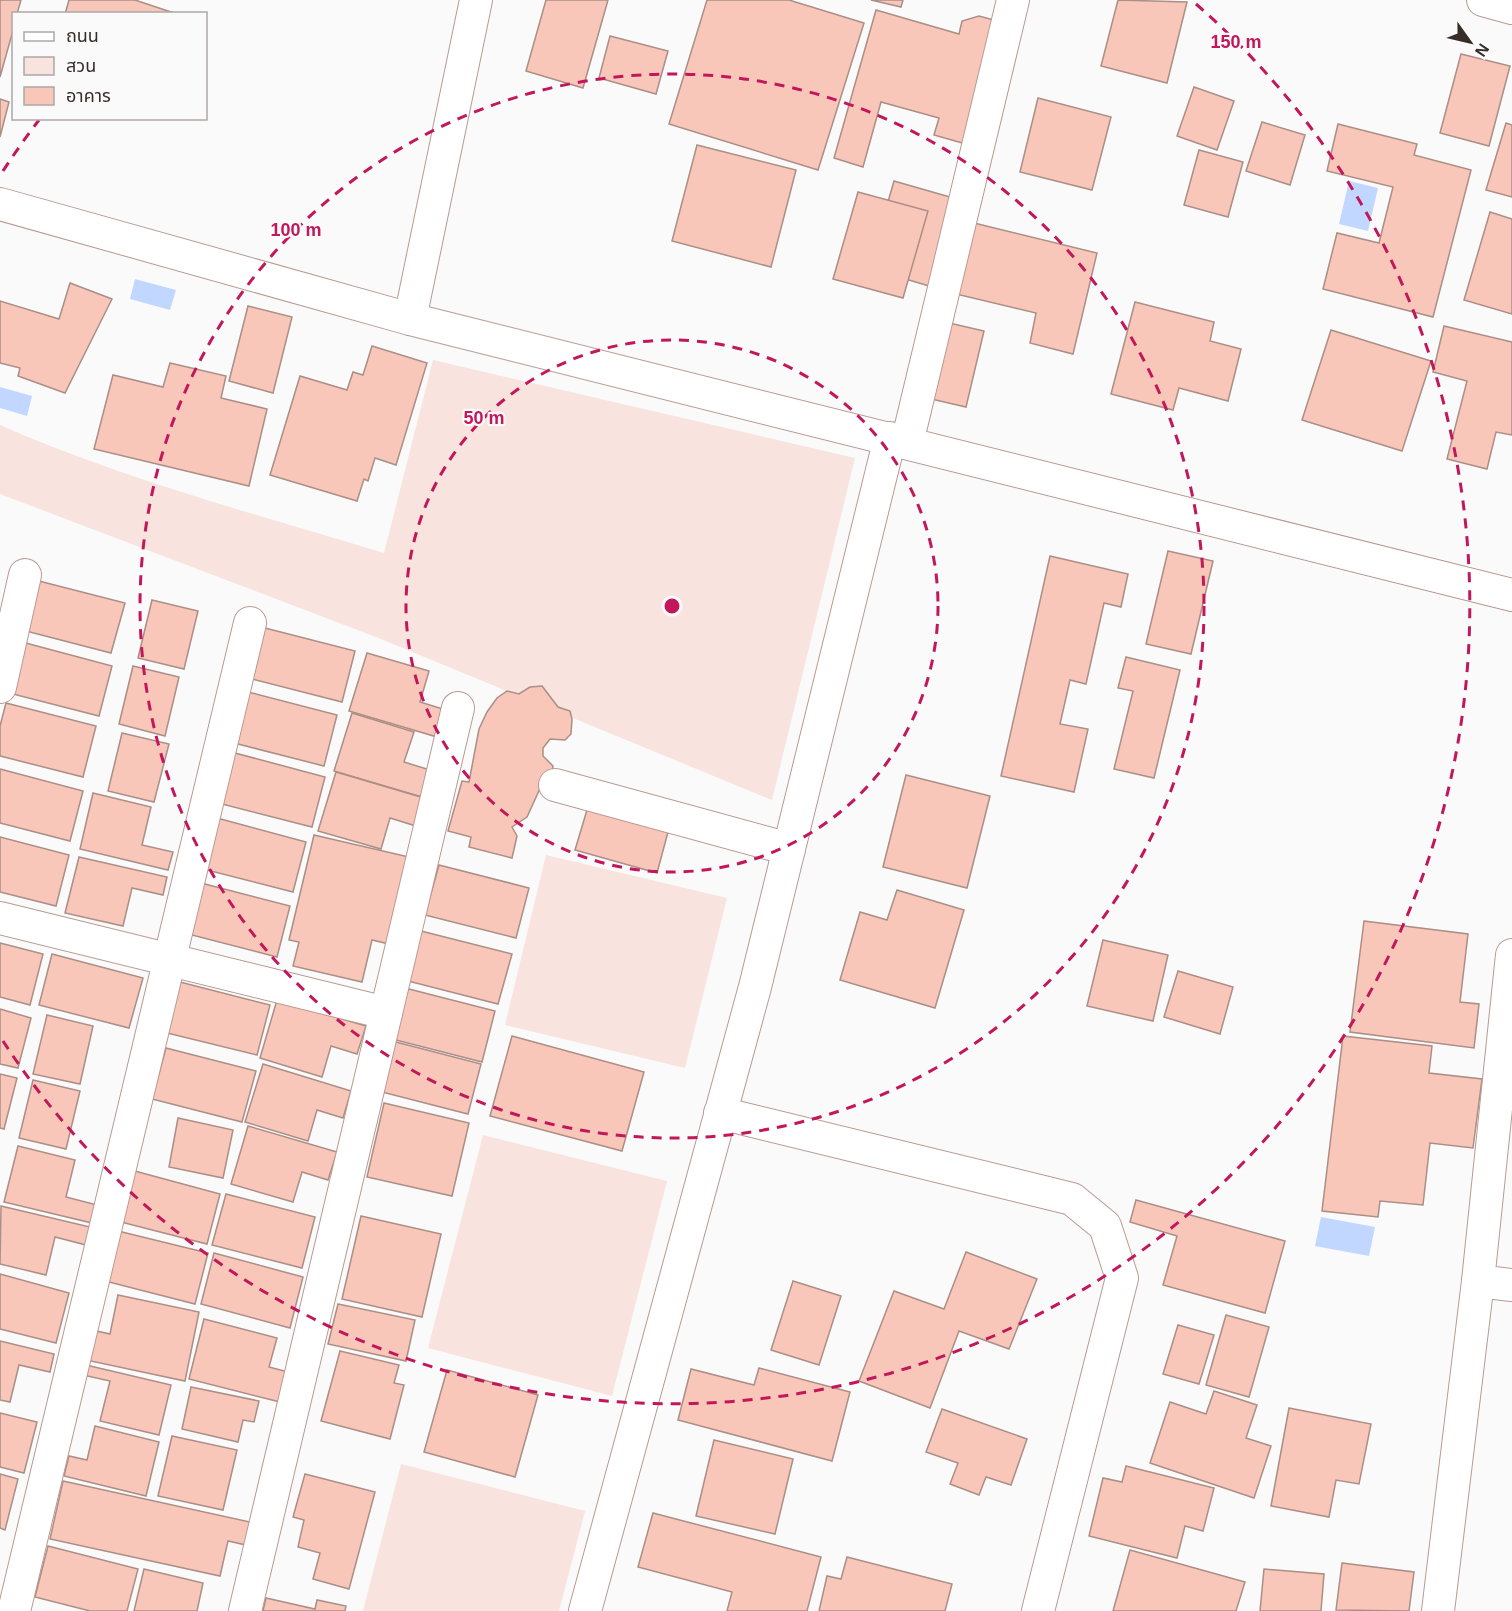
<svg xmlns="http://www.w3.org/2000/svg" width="1512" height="1611" font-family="Arial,'Noto Sans Thai',sans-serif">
  <rect width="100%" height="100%" fill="#fafafa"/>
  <!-- green -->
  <g fill="#f8e3de">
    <path d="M433 360 855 458 772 800 376 637 0 494V425C123 479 255 514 384 553Z"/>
    <path d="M546 855 727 898 685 1068 505 1025Z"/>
    <path d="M483 1135 667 1181 612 1396 428 1348Z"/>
    <path d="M401 1464 585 1511 559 1611H363Z"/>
  </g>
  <!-- water -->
  <g fill="#c2d7ff">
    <path d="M1349 181 1378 188 1368 231 1339 224Z"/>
    <path d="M135 279 176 290 170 310 130 299Z"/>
    <path d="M0 387 32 396 27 416 0 408Z"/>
    <path d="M1321 1217 1375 1227 1369 1256 1315 1246Z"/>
  </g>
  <!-- building -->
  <g fill="#f9c7ba" stroke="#ab8e86" stroke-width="1.5">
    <path d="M0 0H21L17 14H14V27L0 77Z"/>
    <path d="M69 0H135L177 14H65Z"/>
    <path d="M546 0H608L583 88 526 71Z"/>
    <path d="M707 0H789L864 23 818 170 669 124Z"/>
    <path d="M871 0H903L901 7Z"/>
    <path d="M1118 0 1187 2 1167 83 1101 66Z"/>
    <path d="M876 10 959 34 962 21 979 16 1001 22 966 144 934 135 939 118 881 102 863 167 834 158Z"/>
    <path d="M610 36 668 51 656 94 599 78Z"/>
    <path d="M1461 54 1510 66 1489 146 1440 133Z"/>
    <path d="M1194 87 1234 101 1217 150 1177 136Z"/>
    <path d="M1038 98 1111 117 1092 190 1020 172Z"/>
    <path d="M0 99 9 102 0 137Z"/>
    <path d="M1262 122 1305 135 1290 185 1246 171Z"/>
    <path d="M1506 123 1512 125V197L1486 190Z"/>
    <path d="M1338 124 1417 144 1414 155 1471 170 1433 317 1323 289 1337 233 1379 243 1393 187 1327 171Z"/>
    <path d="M697 145 796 170 771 267 672 241Z"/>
    <path d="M1199 150 1243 162 1228 217 1184 205Z"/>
    <path d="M894 181 964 201 939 289 869 268Z"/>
    <path d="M858 192 928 211 903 298 833 279Z"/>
    <path d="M1490 212 1512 219V314L1464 300Z"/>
    <path d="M974 223 1097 253 1073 354 1030 343 1036 313 956 294Z"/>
    <path d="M70 283 112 299 65 393 18 376 20 368 0 363V301L59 319Z"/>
    <path d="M1135 302 1214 322 1210 341 1241 349 1228 401 1179 388 1173 410 1111 394Z"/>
    <path d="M248 306 292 317 273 393 229 381Z"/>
    <path d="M945 322 984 331 966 407 927 398Z"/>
    <path d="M1444 326 1512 342V435L1496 432 1487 469 1447 459 1467 381 1433 372Z"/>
    <path d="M1331 330 1431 361 1402 451 1302 420Z"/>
    <path d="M372 346 427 363 396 465 375 458 368 481 364 479 357 501 270 475 300 376 347 390 353 372 363 375Z"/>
    <path d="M170 363 226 376 221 398 267 409 249 486 94 449 113 375 163 387Z"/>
    <path d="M1168 551 1213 561 1191 654 1146 644Z"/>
    <path d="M1050 556 1128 574 1121 607 1104 603 1086 684 1070 680 1060 724 1088 729 1074 792 1001 776Z"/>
    <path d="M35 580 125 603 111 653 22 630Z"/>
    <path d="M152 600 198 611 184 669 138 658Z"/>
    <path d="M265 628 355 651 342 702 252 679Z"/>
    <path d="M22 642 112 666 99 716 9 693Z"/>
    <path d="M367 653 429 671 420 702 446 710 437 737 349 711Z"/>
    <path d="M1126 657 1180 670 1154 778 1114 769 1133 691 1118 688Z"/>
    <path d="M133 666 179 677 165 736 119 724Z"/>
    <path d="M542 686 558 707 570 711 572 719 571 734 565 740 550 739 543 748V756L553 766 551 778 543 782 527 817 512 827 517 836 512 858 469 847 471 837 448 831 462 781 469 782 479 729 487 712 497 698 507 691 519 694 530 687Z"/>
    <path d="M248 692 337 715 324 766 234 743Z"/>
    <path d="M6 703 96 726 83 777 0 756V726Z"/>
    <path d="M352 713 414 732 404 762 430 770 422 797 334 771Z"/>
    <path d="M122 733 169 744 154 802 108 791Z"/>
    <path d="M235 753 325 777 312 827 222 804Z"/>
    <path d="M0 769 83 791 70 841 0 823Z"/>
    <path d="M336 772 424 798 416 826 390 818 381 849 318 831Z"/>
    <path d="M906 775 990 796 967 888 883 867Z"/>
    <path d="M93 793 151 807 142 845 173 852 168 870 80 849Z"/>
    <path d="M587 810 668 832 657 873 575 850Z"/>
    <path d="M217 818 306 842 293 892 203 869Z"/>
    <path d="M314 835 409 857 389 944 372 940 362 982 293 966 299 942 289 940Z"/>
    <path d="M0 837 69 855 56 906 0 892Z"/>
    <path d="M79 857 167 877 163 895 132 888 123 926 65 913Z"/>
    <path d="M439 865 529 888 516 938 425 915Z"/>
    <path d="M201 883 290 906 277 957 188 934Z"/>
    <path d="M897 890 964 910 935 1008 840 980 860 912 887 920Z"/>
    <path d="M1364 921 1468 934 1460 1002 1479 1004 1474 1048 1350 1032Z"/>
    <path d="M421 931 512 954 498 1004 408 981Z"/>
    <path d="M1103 940 1168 955 1153 1021 1087 1006Z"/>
    <path d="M0 943 43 954 30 1005 0 997Z"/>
    <path d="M52 954 143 978 129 1028 39 1005Z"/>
    <path d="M1178 971 1233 987 1220 1034 1164 1017Z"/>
    <path d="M180 982 270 1005 257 1055 167 1033Z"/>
    <path d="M405 988 495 1011 482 1062 392 1039Z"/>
    <path d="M277 1000 366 1026 357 1054 331 1046 322 1077 260 1058Z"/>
    <path d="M0 1009 31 1018 18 1068 0 1064Z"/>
    <path d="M47 1015 93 1026 80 1084 33 1074Z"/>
    <path d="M512 1036 644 1072 622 1151 490 1116Z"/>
    <path d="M1343 1036 1432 1046 1429 1073 1482 1079 1473 1148 1430 1143 1423 1205 1380 1201 1378 1217 1322 1211Z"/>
    <path d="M392 1041 481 1064 468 1114 378 1091Z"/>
    <path d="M166 1048 256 1071 242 1122 152 1099Z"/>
    <path d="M263 1064 351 1091 343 1118 317 1110 308 1141 245 1122Z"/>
    <path d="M0 1074 17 1078 4 1129 0 1128Z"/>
    <path d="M33 1080 80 1091 66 1149 19 1138Z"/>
    <path d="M384 1103 469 1123 452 1196 367 1177Z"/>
    <path d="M178 1118 233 1130 223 1178 169 1167Z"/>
    <path d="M248 1126 337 1152 328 1180 302 1172 293 1202 231 1184Z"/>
    <path d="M18 1146 75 1160 66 1197 97 1205 92 1223 4 1202Z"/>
    <path d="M131 1170 220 1194 207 1244 117 1221Z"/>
    <path d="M226 1194 315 1217 302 1268 212 1245Z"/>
    <path d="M1136 1200 1285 1241 1265 1313 1163 1285 1177 1236 1130 1222Z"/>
    <path d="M1 1206 90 1227 86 1245 55 1237 46 1275 0 1264Z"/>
    <path d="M361 1216 441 1234 422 1317 342 1299Z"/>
    <path d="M118 1231 208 1253 195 1304 105 1281Z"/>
    <path d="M966 1252 1037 1279 1009 1349 959 1331 930 1408 859 1381 894 1291 944 1309Z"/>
    <path d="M214 1253 303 1277 290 1328 201 1304Z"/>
    <path d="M0 1274 69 1293 56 1343 0 1329Z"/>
    <path d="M793 1281 841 1296 819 1365 771 1350Z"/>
    <path d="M118 1295 199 1312 185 1381 86 1360 92 1330 110 1334Z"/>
    <path d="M338 1304 415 1320 406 1361 328 1344Z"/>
    <path d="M1226 1315 1269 1327 1249 1397 1206 1385Z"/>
    <path d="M204 1319 277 1338 269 1367 292 1373 284 1403 189 1379Z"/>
    <path d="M1178 1325 1214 1335 1199 1384 1163 1374Z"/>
    <path d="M0 1341 54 1354 50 1372 19 1365 10 1402 0 1400Z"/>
    <path d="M340 1351 399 1365 394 1383 404 1385 390 1439 321 1421Z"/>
    <path d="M86 1365 171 1385 159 1435 100 1421 110 1381 83 1375Z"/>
    <path d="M759 1368 850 1392 832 1461 678 1420 691 1369 754 1385Z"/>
    <path d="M447 1370 538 1395 515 1477 424 1452Z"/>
    <path d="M191 1387 259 1401 254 1422 243 1420 238 1442 182 1429Z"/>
    <path d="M1214 1391 1257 1405 1246 1438 1271 1446 1254 1498 1150 1463 1170 1402 1206 1414Z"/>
    <path d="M1289 1408 1371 1424 1359 1484 1336 1480 1329 1517 1271 1506Z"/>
    <path d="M942 1409 1027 1439 1011 1485 986 1477 979 1495 950 1484 958 1463 926 1452Z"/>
    <path d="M0 1413 37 1422 24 1473 0 1467Z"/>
    <path d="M95 1426 159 1442 146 1496 64 1476 69 1456 87 1460Z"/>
    <path d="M172 1436 237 1450 223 1510 158 1496Z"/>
    <path d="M714 1440 793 1459 775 1534 696 1516Z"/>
    <path d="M1126 1466 1214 1488 1203 1531 1185 1526 1177 1558 1089 1536 1103 1478 1122 1482Z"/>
    <path d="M0 1474 18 1479 5 1530 0 1528Z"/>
    <path d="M305 1474 375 1492 349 1589 313 1579 320 1553 298 1547 304 1520 293 1517Z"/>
    <path d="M63 1481 250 1522 246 1545 228 1541 220 1576 50 1539Z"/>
    <path d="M653 1513 821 1557 807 1611H727L732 1592 638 1567Z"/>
    <path d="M48 1546 138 1569 127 1611H90L35 1597Z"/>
    <path d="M1130 1550 1245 1582 1236 1611H1113Z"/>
    <path d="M847 1557 952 1584 945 1611H819L827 1576 841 1579Z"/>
    <path d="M1342 1563 1414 1572 1409 1611 1336 1610Z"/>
    <path d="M144 1569 203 1583 197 1611H134Z"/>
    <path d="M1264 1569 1324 1574 1321 1611H1260Z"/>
    <path d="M266 1598 315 1609 317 1600 346 1606 345 1611H263Z"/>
  </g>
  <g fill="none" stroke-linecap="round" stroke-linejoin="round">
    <defs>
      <g id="minor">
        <path d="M1483 0 1512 8"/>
        <path d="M0 204 410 319 1512 595"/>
        <path d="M410 319 476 0"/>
        <path d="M907 443 1013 0"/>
        <path d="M0 687 25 575"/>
        <path d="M555 785 789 849"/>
        <path d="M0 918 386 1013"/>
        <path d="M720 1113 1072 1199 1105 1226 1122 1278 1038 1611"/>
        <path d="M1478 1281 1512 1285"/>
        <path d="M14 1611 250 623"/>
        <path d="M245 1611 458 708"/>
        <path d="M585 1611 755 987 890 438"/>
        <path d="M1438 1611 1478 1281 1512 955"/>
      </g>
    </defs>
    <!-- minor casing -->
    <use href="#minor" stroke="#b99a92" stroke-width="34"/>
    <!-- minor -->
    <use href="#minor" stroke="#fff" stroke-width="32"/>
  </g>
  <!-- distance rings -->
  <g fill="none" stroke="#c2185b" stroke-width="3" stroke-dasharray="10 8">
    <circle cx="672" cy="606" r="266"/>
    <circle cx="672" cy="606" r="532"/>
    <path d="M3 171A798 798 0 0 1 39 120M1196 4A798 798 0 1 1 3 1041"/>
  </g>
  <circle cx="672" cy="606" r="9" fill="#c2185b" stroke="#fafafa" stroke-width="3"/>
  <g font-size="18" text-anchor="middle" font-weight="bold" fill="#c2185b" stroke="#fafafa" stroke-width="4.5" stroke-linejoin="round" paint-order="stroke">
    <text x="1236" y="48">150 m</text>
    <text x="296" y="236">100 m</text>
    <text x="484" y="424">50 m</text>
  </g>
  <!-- legend -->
  <rect x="12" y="12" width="195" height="108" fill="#fafafa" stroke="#aca8a6" stroke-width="1.5"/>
  <rect x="24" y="32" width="30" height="9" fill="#ffffff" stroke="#aca8a6" stroke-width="1.5"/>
  <text x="66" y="42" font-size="18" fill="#382c29">ถนน</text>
  <rect x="24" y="57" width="30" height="18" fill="#f8e3de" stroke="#aca8a6" stroke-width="1.5"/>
  <text x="66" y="72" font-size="18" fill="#382c29">สวน</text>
  <rect x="24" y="87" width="30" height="18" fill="#f9c7ba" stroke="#aca8a6" stroke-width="1.5"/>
  <text x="66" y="102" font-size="18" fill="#382c29">อาคาร</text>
  <!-- north arrow -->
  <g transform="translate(1470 42) rotate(124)" stroke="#fafafa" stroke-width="4.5" paint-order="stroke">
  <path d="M0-4.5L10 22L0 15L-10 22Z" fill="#382c29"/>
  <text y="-9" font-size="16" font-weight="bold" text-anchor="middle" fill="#382c29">N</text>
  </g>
</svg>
